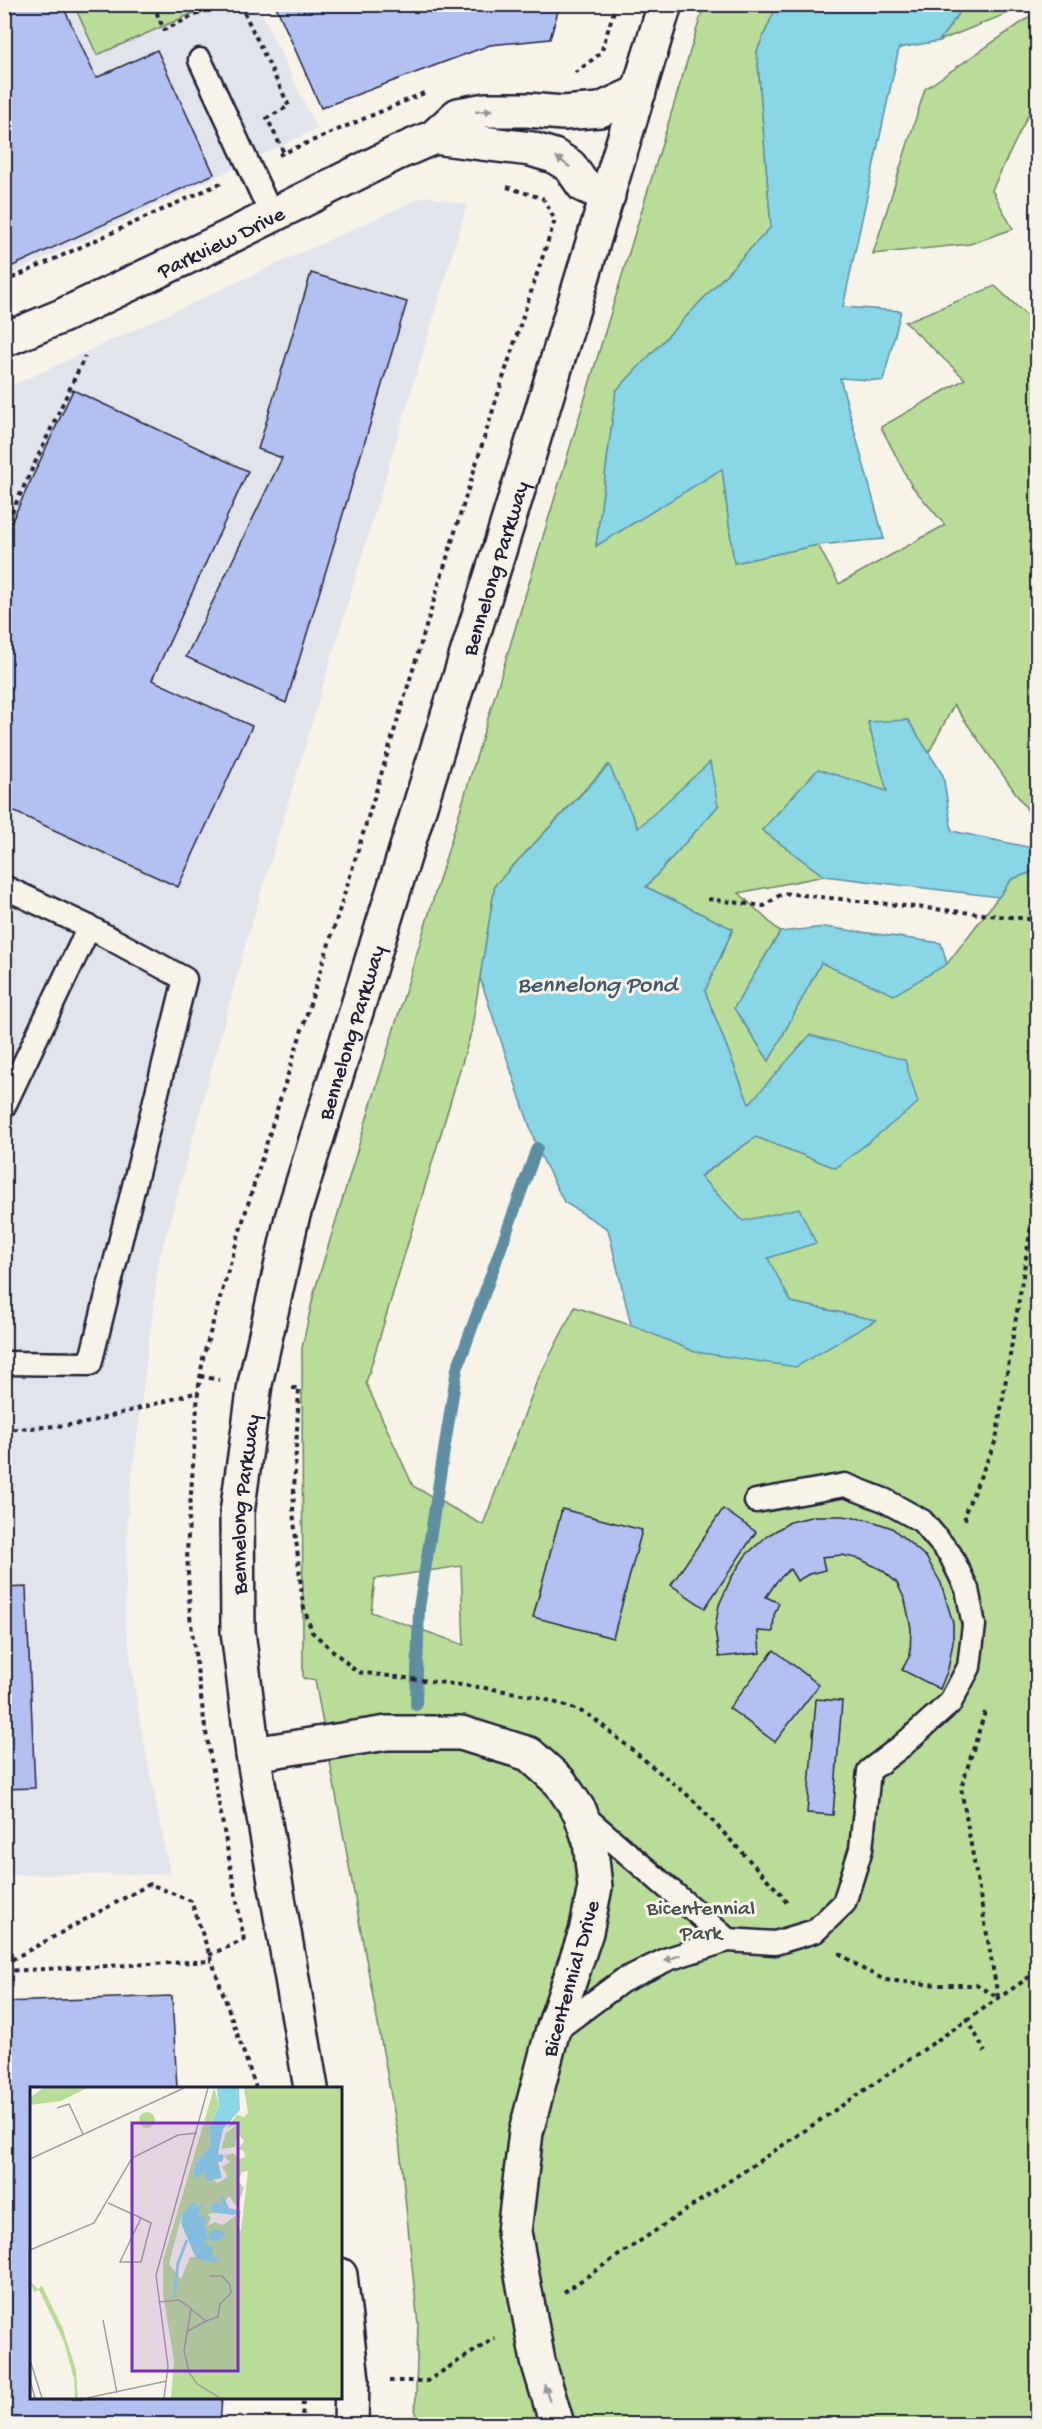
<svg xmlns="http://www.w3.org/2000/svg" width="1042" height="2429" font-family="'Gochi Hand',sans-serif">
  <rect width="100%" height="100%" fill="#f7f3e8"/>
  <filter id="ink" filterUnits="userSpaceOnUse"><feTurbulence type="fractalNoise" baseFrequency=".0167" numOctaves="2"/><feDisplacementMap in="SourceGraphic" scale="12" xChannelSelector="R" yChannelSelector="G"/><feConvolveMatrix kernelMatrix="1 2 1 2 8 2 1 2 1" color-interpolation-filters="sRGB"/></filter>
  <g filter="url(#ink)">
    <!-- built -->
    <g fill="#e2e4eb">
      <path d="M5 5H74L97 55 212 5H258L317 129 5 277Z"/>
      <path d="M425 196 467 205 246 943 159 1261 128 1509 125 1619 140 1722 170 1874 5 1875V392L7 388Z"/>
    </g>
    <!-- green -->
    <g fill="#b9dd98" stroke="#6e806a" stroke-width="1.5" fill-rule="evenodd">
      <path d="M74 5H212L97 55Z"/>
      <path d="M704 5H777L757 51 771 227 616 391 596 546 722 468 734 563 818 545 839 584 945 525 911 485 881 427 965 379 905 322 995 286 1037 325V805L1031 815 954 705 928 754 908 720 868 723 888 792 762 830 824 876 739 893 780 932 734 1008 769 1061 821 963 947 964 1012 879 1037 870V2424H415L418 2324 399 2139 315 1680 303 1678 302 1348 314 1293ZM608 765 638 828 718 806 646 887 733 929 705 991 749 1105 836 1168 756 1137 700 1177 743 1221 767 1258 791 1302 875 1320 639 1328 575 1307 537 1381 483 1525 413 1486 366 1383 471 1033 495 885ZM461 1566 464 1645 371 1612 375 1579Z"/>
      <path d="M965 5V4L1028 5 939 41Z"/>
      <path d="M1037 12V96L992 190 1013 229 970 244 873 254 925 89Z"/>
    </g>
    <!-- water -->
    <g fill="#88d6e6" stroke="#5f8ea2" stroke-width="1.5">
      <path d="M777 5H965L939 41 899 48 843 307 901 311 883 381 840 378 884 539 818 545 734 563 722 469 596 546 616 391 771 227 757 51Z"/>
      <path d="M908 720 943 775 952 831 1037 849V870L1012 879 999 897 824 876 762 830 818 769 887 791 868 722Z"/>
      <path d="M710 762 718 806 646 887 733 929 705 991 749 1104 810 1035 905 1060 918 1103 836 1168 756 1137 700 1176 743 1221 799 1208 816 1243 768 1258 791 1302 876 1320 796 1367 695 1352 631 1325 608 1229 564 1202 537 1148 480 978 495 885 609 765 638 828Z"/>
      <path d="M825 927 941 943 947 964 894 995 821 963 769 1061 734 1008 780 932Z"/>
    </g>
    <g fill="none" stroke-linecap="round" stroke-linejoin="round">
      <!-- stream -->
      <path stroke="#5f8ea2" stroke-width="12" d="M416 1705 419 1608 457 1369 537 1148"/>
    </g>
    <!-- building -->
    <g fill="#b2c1f1" stroke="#22223b" stroke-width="1.5">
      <path d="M4 4H62L96 78 157 50 214 174 4 270Z"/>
      <path d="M275 4H560L550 39 490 45 321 108Z"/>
      <path d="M311 273 407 302 286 703 186 657 282 458 258 449Z"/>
      <path d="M73 390 248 471 152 680 252 726 178 887 4 807V538Z"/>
      <path d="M562 1509 642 1530 613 1638 533 1617Z"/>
      <path d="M723 1509 756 1532 705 1608 671 1585Z"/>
      <path d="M815 1516H842L869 1520 892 1528 926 1557 941 1583 953 1623V1642L948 1669 940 1689 902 1670 910 1655 911 1628 905 1600 897 1583 882 1570 860 1559 842 1555 822 1557 825 1570 809 1574 797 1581 790 1569 777 1581 766 1597 779 1603 774 1615 773 1632 758 1631 760 1653 719 1657 715 1629 719 1605 731 1578 746 1555 767 1536 790 1522Z"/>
      <path d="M26 1587 35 1788 4 1789V1588Z"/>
      <path d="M774 1650 819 1685 775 1742 729 1708Z"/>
      <path d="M816 1699 842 1701 833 1815 807 1813Z"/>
      <path d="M172 1996 177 2088H32V2398H222L220 2424H4V2002Z"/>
    </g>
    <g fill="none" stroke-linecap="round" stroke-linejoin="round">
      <defs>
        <g id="lane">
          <path d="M200 60 272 216"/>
          <path d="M4 887 89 927 185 979 90 1364 4 1363"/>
          <path d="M4 1106 89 927"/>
          <path d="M583 1815 728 1940 775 1943 815 1931 844 1903 861 1849 869 1771 903 1745 950 1703 969 1667 974 1625 967 1589 950 1554 922 1521 884 1500 845 1485 756 1501"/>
          <path d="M552 2033 622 1981 668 1959 728 1940"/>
        </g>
        <g id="street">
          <path d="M434 137 531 149 554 156 570 166 583 185 608 196"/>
          <path id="s1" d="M4 340 62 316 225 239 397 153 434 137 458 115 486 110H527L563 113 600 110 639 92"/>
          <path d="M253 1754 387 1733H461L529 1754 560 1782 580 1812 590 1841 595 1887 586 1932 552 2033 526 2132 514 2232 538 2361 557 2424"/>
        </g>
        <g id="secondary">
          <path id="s2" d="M311 2088 253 1754 238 1631 237 1513 255 1384 292 1218 526 464 665 4"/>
          <path d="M340 2275 352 2380 351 2424"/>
        </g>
      </defs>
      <!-- lane casing -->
      <use href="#lane" stroke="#22223b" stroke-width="27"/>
      <!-- street casing -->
      <use href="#street" stroke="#22223b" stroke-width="38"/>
      <!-- secondary casing -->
      <use href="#secondary" stroke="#22223b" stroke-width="38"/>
      <!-- path -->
      <g stroke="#22223b" stroke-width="4" stroke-dasharray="4.5 4.5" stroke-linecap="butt">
        <path d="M153 4 164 30 218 4"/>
        <path d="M240 4 289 106 267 118 284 153"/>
        <path d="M575 73 601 53 616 4"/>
        <path d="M279 155 424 93"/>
        <path d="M507 187 544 199"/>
        <path d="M4 282 221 183"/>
        <path d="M4 529 85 356"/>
        <path d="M708 899 764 906 783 893 1038 920"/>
        <path d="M200 1376 219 1380"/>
        <path d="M292 1388H299L293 1511 303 1605 312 1632 357 1672 493 1689 538 1697 578 1710 592 1717 691 1798 781 1894 788 1905"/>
        <path d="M4 1430 82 1424 198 1392"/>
        <path d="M966 1520 964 1515 996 1440 1038 1184"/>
        <path d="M985 1712 961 1788 998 1997"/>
        <path d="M244 1940 205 1727 190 1616 187 1551 198 1392 203 1358C252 1183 309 1010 362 837 425 631 486 424 555 220L544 200"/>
        <path d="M839 1953 863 1969 885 1980 937 1985H976L999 1998"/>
        <path d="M209 1955 244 1940"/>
        <path d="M4 1964 150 1884 191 1901 256 2088"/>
        <path d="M4 1971 212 1961"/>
        <path d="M967 2018 985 2052"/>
        <path d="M564 2292 865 2090 1038 1971"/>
        <path d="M389 2381H427L495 2338"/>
        <path d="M302 2424 303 2398"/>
      </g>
      <!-- lane -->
      <use href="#lane" stroke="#f7f3e8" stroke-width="22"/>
      <!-- street -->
      <use href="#street" stroke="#f7f3e8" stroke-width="33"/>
      <!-- secondary -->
      <use href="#secondary" stroke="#f7f3e8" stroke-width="33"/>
    </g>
    <!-- one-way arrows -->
    <defs><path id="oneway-solid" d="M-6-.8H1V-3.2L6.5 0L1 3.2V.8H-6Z" transform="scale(1.5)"/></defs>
    <g fill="#97959a">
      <use href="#oneway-solid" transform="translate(484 111) rotate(-6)"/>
      <use href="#oneway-solid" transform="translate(563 162) rotate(-144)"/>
      <use href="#oneway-solid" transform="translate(672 1958) rotate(160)"/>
      <use href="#oneway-solid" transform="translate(547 2393) rotate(-107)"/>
    </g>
  </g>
  <g text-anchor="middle" stroke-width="6" stroke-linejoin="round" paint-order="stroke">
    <!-- street labels -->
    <g font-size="22" fill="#22223b" stroke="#f7f3e8">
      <text dy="8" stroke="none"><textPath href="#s1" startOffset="238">Parkview Drive</textPath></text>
      <text dy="8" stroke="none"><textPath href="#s2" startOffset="1562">Bennelong Parkway</textPath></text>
      <text dy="8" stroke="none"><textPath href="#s2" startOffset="1076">Bennelong Parkway</textPath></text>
      <text dy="8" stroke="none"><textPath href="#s2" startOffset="590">Bennelong Parkway</textPath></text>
      <text transform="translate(569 1978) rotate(-74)" y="8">Bicentennial Drive</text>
    </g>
    <!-- park labels -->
    <g font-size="22" fill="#485152" stroke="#f7f3e8">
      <text x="701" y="1914">Bicentennial<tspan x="701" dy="25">Park</tspan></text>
    </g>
    <!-- water labels -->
    <g font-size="24" font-style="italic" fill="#41586e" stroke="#f7f3e8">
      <text x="597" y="991">Bennelong Pond</text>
    </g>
  </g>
  <!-- overview -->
  <g transform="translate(30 2087)">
    <rect width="312" height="312" fill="#f7f3e8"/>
    <path d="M13 1H57L31 14 0 18V11ZM184 1 189 17 179 42 180 60 165 76 163 91 175 84 187 96 198 90 192 80 200 75 194 69 203 66 210 72 215 70 214 64 208 62 214 54 208 46 205 60 191 62 196 46 208 37 197 41 207 28 214 30 218 26 214 1H312V311H141L144 273 133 208V174ZM218 84 211 144 208 139 211 124 193 138 185 135 177 139 181 131 178 127 186 126 180 121 192 117 190 111 196 113 199 109 207 120 214 101 208 94 212 85ZM164 115 178 149 173 156 182 169 190 171 160 170 151 192 139 177 152 127ZM109 33a8 8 0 1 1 16 0a8 8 0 1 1-16 0ZM0 194 8 202 12 199 33 242 46 283 48 311H45L44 292 34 255 12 209 9 203 4 205Z" fill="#b9dd98" fill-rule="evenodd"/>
    <path d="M187 1H209L210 23 193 42 188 67 194 68 192 75H188L192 91 177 94 175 85 163 92 165 76 180 60 179 42 189 18ZM190 110H194L199 121 211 124 204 128 186 126 179 121 185 115 192 117ZM164 114 167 121 174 114 168 127 176 131 174 138 178 149 184 142 194 145 195 149 187 155 179 152 173 156 183 160 182 169 191 171 183 176 166 171 151 136 152 127Z" fill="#88d6e6"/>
    <path fill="none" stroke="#88d6e6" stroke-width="3" d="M144 210 148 176 157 153"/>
    <path fill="none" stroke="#a29fa3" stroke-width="1.5" d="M27 21 39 17 53 47M0 72 154 1M78 116 107 129 121 136 111 175H90L111 131M0 163 64 136 102 71 148 48 167 46M128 215 149 213 161 221 154 264 159 285 167 297 190 311M161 222 176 234 188 230 190 217 201 206 200 198 192 189H179M73 233 87 306M158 244 176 234M0 273 12 311M0 293 5 311M57 311 137 294M134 311 138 279 126 188 178 1"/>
    <path fill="#7b2cbf" fill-opacity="0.15" stroke="#7b2cbf" stroke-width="3" d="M102 36H208V284H102Z"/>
    <rect width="312" height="312" fill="none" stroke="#22223b" stroke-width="3"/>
  </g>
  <!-- margin -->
  <rect width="1042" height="2429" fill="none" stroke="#f7f3e8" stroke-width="24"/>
  <rect x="12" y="12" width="1018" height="2405" fill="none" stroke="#22223b" stroke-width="2" filter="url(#ink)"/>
</svg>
